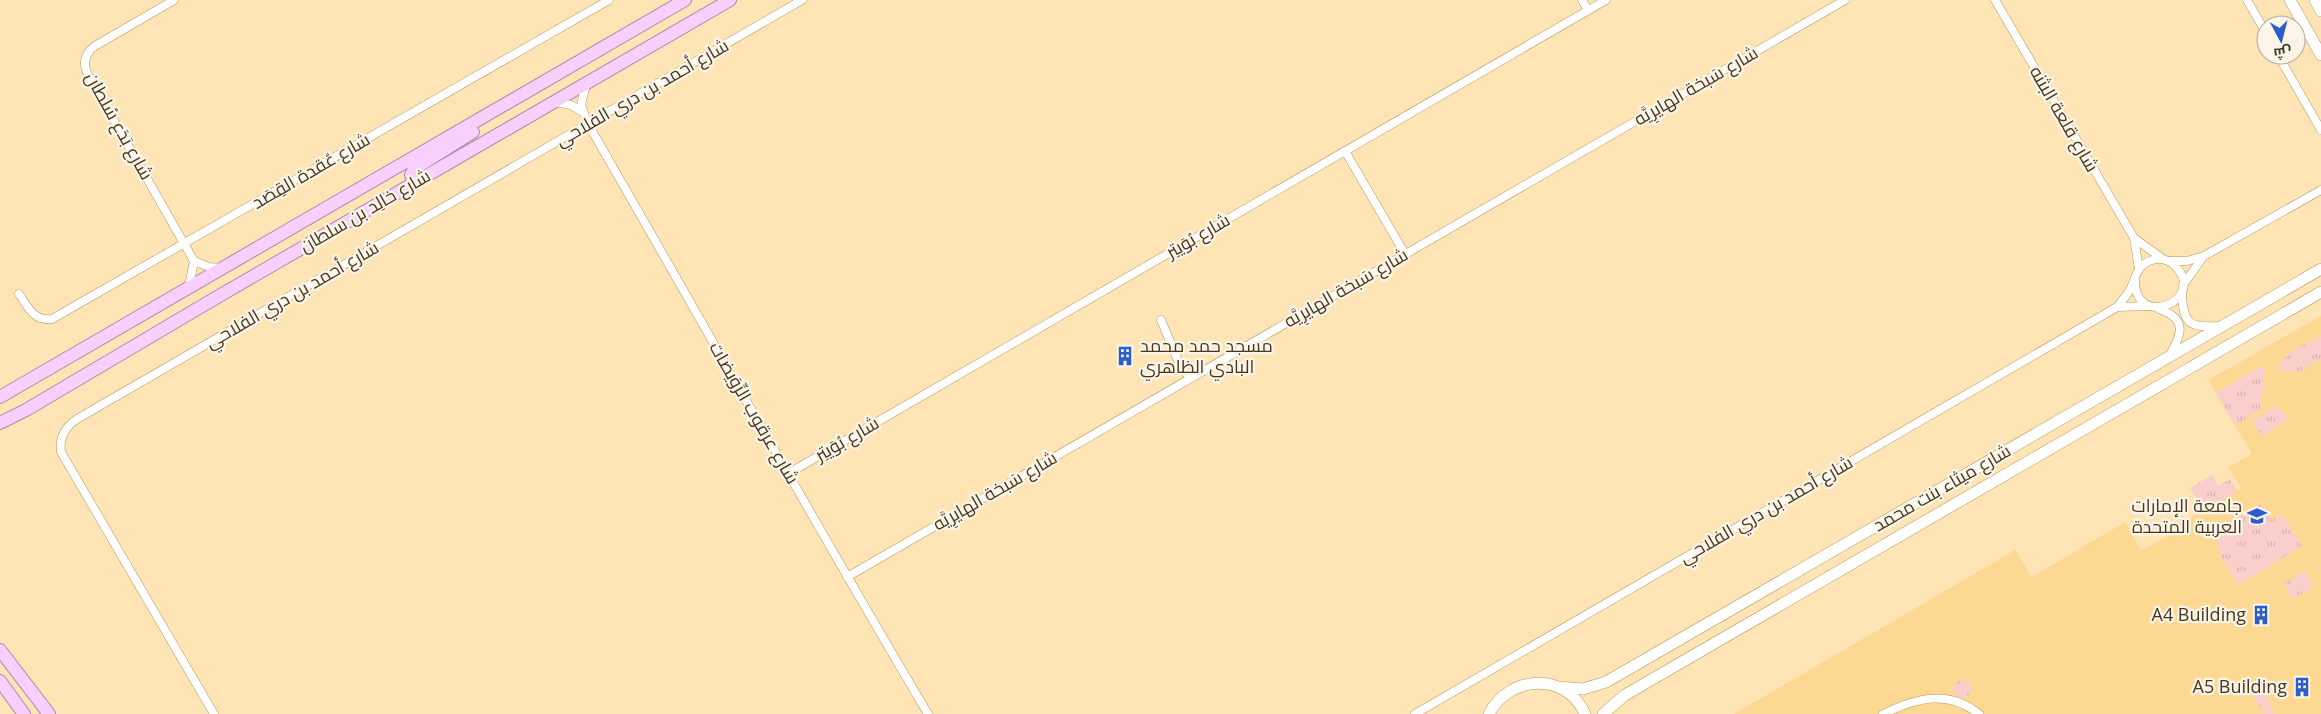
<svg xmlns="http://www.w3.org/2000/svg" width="2321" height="714" font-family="'Open Sans',Cairo,sans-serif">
  <defs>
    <pattern id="grass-tufts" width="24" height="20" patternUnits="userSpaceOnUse" patternTransform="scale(1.25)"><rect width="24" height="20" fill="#f9cecb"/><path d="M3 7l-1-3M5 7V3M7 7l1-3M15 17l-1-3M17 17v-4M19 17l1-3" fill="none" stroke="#d7b2ae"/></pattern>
  </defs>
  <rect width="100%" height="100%" fill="#ffe5b5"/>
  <!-- built -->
  <path fill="#fcd893" d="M2321 316V714H1734L2015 550 2032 577 2125 522 2141 551 2166 537 2164 533 2241 488 2229 467 2252 454 2208 380Z"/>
  <!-- grass -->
  <g fill="url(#grass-tufts)">
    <path d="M2321 336V359L2298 372 2278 370C2281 352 2307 344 2321 336Z"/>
    <path d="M2262 366 2265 370 2261 409 2235 425 2216 393Z"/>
    <path d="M2276 406 2287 416 2284 422 2262 437 2252 421Z"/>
    <path d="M2212 475 2218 486 2230 479 2237 491 2203 510 2190 488Z"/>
    <path d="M2262 504 2272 520 2282 514 2302 546 2238 585C2206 532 2211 534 2262 504Z"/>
    <path d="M2305 571 2314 587 2292 599 2284 584Z"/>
    <circle cx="1962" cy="689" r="9"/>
    <path d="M2258 684 2260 689 2263 687 2274 714H2265L2248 689Z"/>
  </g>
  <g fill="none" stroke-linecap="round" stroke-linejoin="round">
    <defs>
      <g id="street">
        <path d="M174 0 95 46C85 53 82 64 88 75L194 261 189 286"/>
        <path d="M1582 0 1588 10"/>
        <path d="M1995 0 2134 238 2139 269"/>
        <path d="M2247 0 2266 33"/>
        <path d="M2278 55 2321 130"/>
        <path d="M586 84 581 105 588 124C702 321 812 519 928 714"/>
        <path d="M555 102 571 105 581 111"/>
        <path d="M1345 151 1405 254"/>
        <path d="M2134 238 2163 259"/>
        <path d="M194 261 209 267 221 268"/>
        <path d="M2169 261H2187L2204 256 2321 190"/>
        <path d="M2183 285 2203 257"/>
        <path d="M2182 293C2183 324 2189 328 2220 326"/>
        <path d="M19 294C29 308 33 321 52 319L609 0"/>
        <path d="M2117 307 2148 306"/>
        <path d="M2159 309C2188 319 2182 335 2169 356"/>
        <path d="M1161 320 1179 363 1190 378"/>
        <path d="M789 473 1606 0"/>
        <path d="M847 577 1845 0"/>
        <path d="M214 714 61 452C59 437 65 427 77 419L802 0"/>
        <path d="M1415 714 2117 307C2122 301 2127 295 2131 288 2134 282 2135 274 2140 268 2150 256 2168 256 2177 268 2206 301 2134 330 2135 280"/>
        <path d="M1883 714C1916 698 1948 689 1979 714"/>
      </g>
      <g id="secondary">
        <path d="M2290 0 2321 55"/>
        <path d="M2315 0 2321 11"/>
        <path d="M1558 687 1583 689 1606 682 2321 269"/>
        <path d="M1489 714C1509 675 1566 671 1585 714"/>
        <path d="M1603 714 1625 695 2321 292"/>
      </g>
      <g id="primary">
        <path d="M414 183 411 175 414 169 473 132"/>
        <path d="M0 397 685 0"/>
        <path d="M0 423 26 410 219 296 730 0"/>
        <path d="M0 650 49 714"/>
        <path d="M0 681 24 714"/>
      </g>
    </defs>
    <!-- street casing -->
    <use href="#street" stroke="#b5965b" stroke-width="9"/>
    <!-- secondary casing -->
    <use href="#secondary" stroke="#b5965b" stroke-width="12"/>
    <!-- primary casing -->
    <use href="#primary" stroke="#b686ae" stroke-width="14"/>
    <!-- street -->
    <use href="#street" stroke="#fff" stroke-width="8"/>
    <!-- secondary -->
    <use href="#secondary" stroke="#fff" stroke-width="11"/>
    <!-- primary -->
    <use href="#primary" stroke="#f8d0fd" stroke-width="12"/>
  </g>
  <!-- icons -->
  <defs>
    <symbol id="building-bare" viewBox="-9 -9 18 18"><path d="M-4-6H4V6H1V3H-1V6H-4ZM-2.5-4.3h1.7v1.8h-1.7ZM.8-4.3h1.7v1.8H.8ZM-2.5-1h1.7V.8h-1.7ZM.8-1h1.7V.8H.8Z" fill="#295ecc" stroke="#fbf5e9" stroke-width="2.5" paint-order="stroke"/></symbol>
    <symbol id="university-bare" viewBox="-9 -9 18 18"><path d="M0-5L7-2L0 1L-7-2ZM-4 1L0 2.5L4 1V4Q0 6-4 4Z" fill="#295ecc" stroke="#fbf5e9" stroke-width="2.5" paint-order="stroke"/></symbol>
  </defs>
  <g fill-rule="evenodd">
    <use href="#building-bare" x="1111" y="342" width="28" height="28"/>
    <use href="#university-bare" x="2243" y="502" width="28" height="28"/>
    <use href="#building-bare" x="2247" y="601" width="28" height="28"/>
    <use href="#building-bare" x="2288" y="673" width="28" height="28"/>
  </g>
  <g text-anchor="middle" stroke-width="4.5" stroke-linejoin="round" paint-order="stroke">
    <!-- street labels -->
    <g font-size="18" fill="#44371e" stroke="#fbf5e9">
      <text transform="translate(1696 86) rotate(-30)" y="6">شارع سَبخة الهايرِيَّه</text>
      <text transform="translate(642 93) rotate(-30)" y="6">شارع أحمد بن دري الفلاحي</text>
      <text transform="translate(2064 119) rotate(60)" y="6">شارع قلعة البثنه</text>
      <text transform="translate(119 126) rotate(61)" y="6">شارع بَدَع سُلطان</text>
      <text transform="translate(311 171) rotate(-30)" y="6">شارع عُقدة القِصَد</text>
      <text transform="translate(365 211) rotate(-30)" y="6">شارع خالِد بن سلطان</text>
      <text transform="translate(1198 236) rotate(-30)" y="6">شارع بُوَيتِر</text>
      <text transform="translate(1346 288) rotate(-30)" y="6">شارع سَبخة الهايرِيَّه</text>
      <text transform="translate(292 295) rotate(-30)" y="6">شارع أحمد بن دري الفلاحي</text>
      <text transform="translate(754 413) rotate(60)" y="6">شارع عرقوب الرِّوَيضات</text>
      <text transform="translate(847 439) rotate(-30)" y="6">شارع بُوَيتِر</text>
      <text transform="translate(1942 488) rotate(-30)" y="6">شارع ميثاء بنت محمد</text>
      <text transform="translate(995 491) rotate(-30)" y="6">شارع سَبخة الهايرِيَّه</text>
      <text transform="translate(1766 510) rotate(-30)" y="6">شارع أحمد بن دري الفلاحي</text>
    </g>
    <!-- poi labels -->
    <g font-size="18" fill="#44371e" stroke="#fbf5e9" text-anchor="end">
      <text x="1140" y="352" text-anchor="start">مسجد حمد محمد<tspan x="1140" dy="21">البادي الظاهري</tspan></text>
      <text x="2242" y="512">جامعة الإمارات<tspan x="2242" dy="21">العربية المتحدة</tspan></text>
      <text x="2246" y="621">A4 Building</text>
      <text x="2287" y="693">A5 Building</text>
    </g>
  </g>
  <!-- north arrow -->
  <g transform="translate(2281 40) rotate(173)"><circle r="24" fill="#fbf5e9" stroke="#b2a998"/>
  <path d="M0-4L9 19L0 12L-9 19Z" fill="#295ecc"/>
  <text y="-8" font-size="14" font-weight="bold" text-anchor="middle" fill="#44371e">ش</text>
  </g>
</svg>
